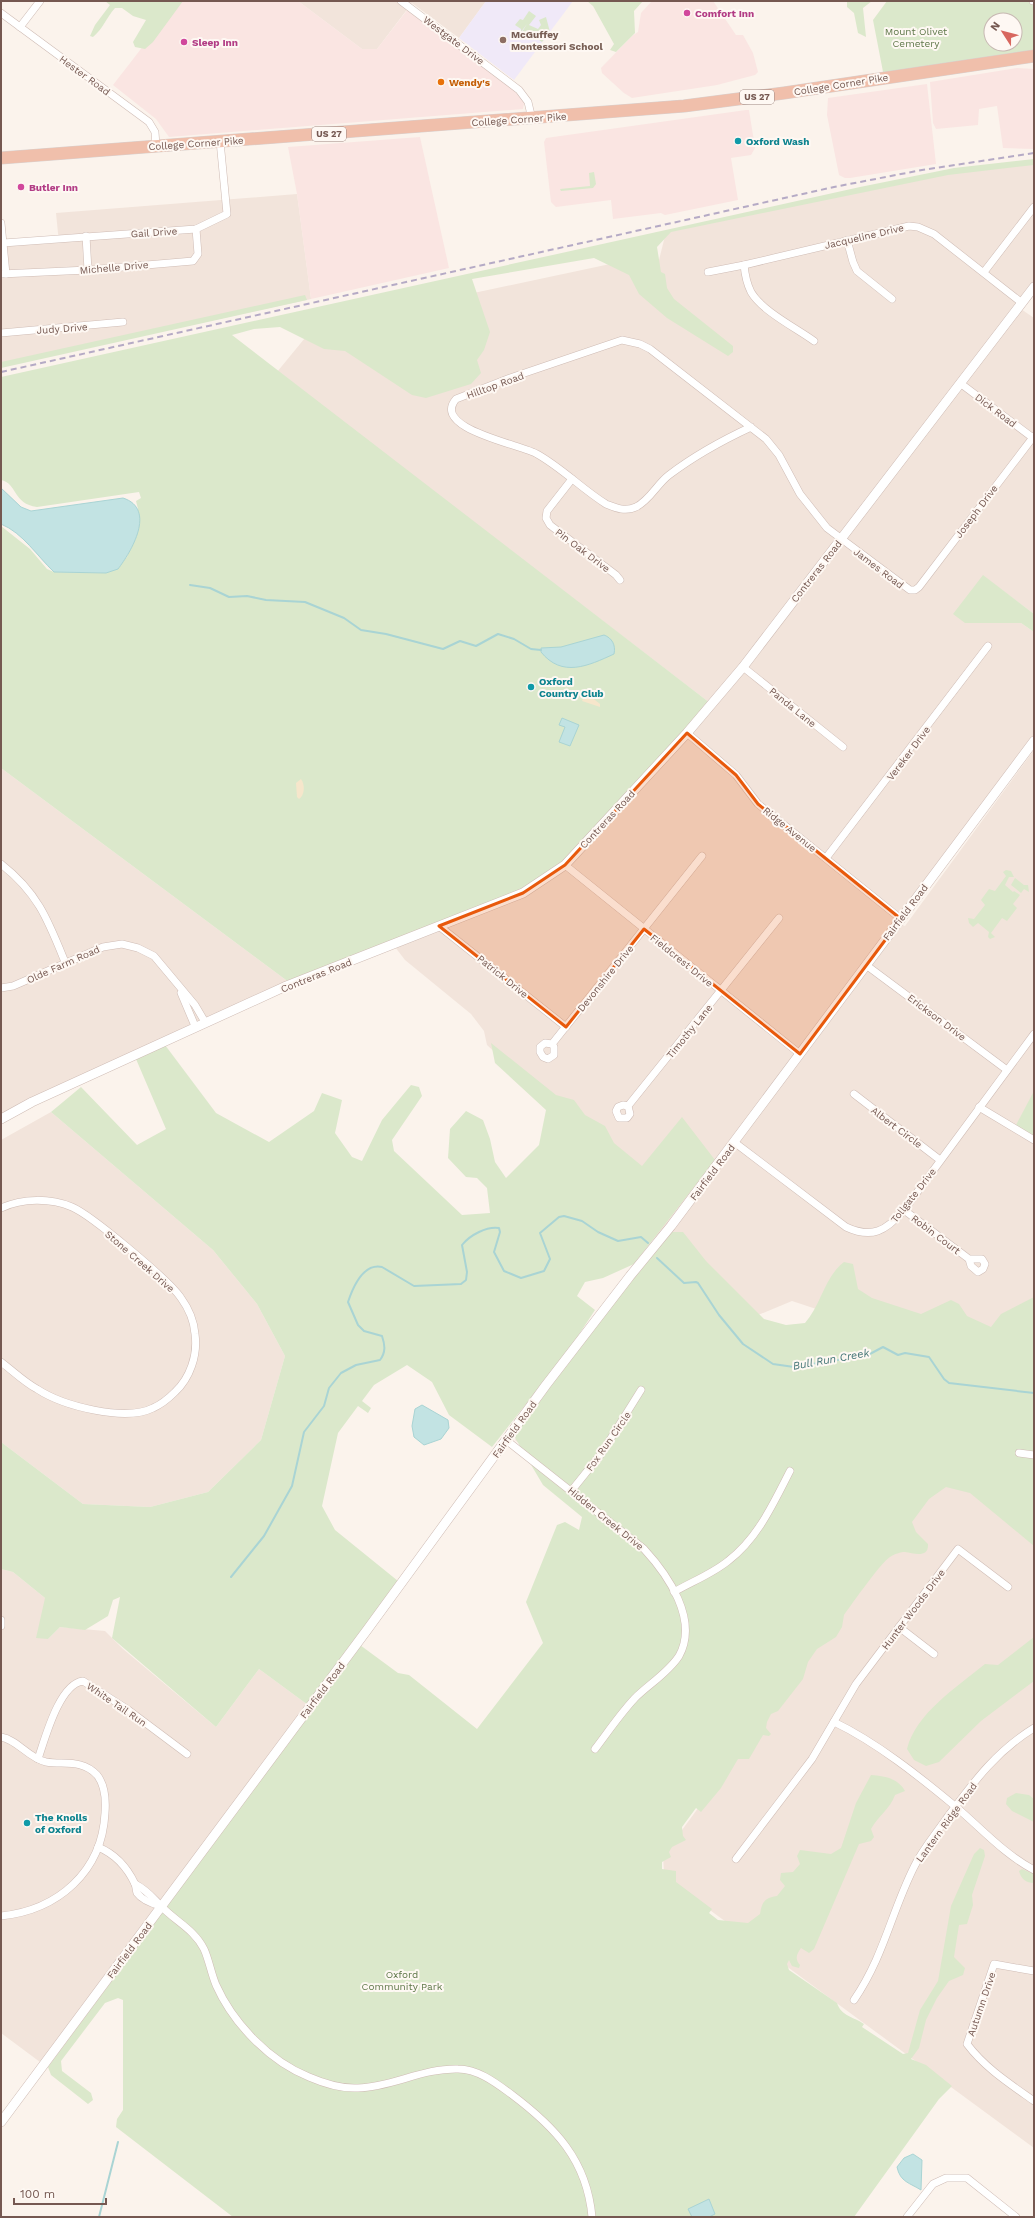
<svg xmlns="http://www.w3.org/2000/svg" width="1035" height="2218" font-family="'Work Sans',sans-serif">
  <rect width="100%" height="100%" fill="#fbf3ec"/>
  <!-- residential -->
  <g fill="#f2e4db">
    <path d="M298 1H486L459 38 412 3 377 49H362Z"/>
    <path d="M1034 162V282L710 703 277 372 314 327 643 257 657 268 666 232 952 171Z"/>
    <path d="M297 194 311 299 1 366V245L59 243 56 213Z"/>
    <path d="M1021 309 1034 318V614L983 576 965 623H1021L1034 632V735L657 1238 613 1204 549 1102 487 1045 484 1031 471 1014 405 960 395 947 674 752Z"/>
    <path d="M1034 750V2148L673 1883 664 1871 663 1856 929 1493 1031 1380 792 1301 717 1332 622 1526 515 1440 902 925 905 926Z"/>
    <path d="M1 768 290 983 1 1116Z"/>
    <path d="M51 1112 213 1250 257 1304 285 1356 261 1440 208 1492 150 1507 83 1504 1 1442V1140Z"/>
    <path d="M1 1569 13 1572 45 1598 48 1639 60 1627 105 1631 123 1649 216 1727 259 1669 308 1705 40 2062 1 2033Z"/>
  </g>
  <!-- commercial -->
  <g fill="#fae5e2">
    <path d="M178 1H298L362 49H377L408 9 506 83 521 98 524 104 523 109 169 137 156 119 113 85Z"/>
    <path d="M652 1H713L736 35H743L753 53 758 72 755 75 717 85 632 98 624 93 602 73 601 68 632 36 638 32 641 13Z"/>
    <path d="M1017 68 1034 69V149L1003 148 997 106 979 109 978 125 936 129 933 123 930 82Z"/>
    <path d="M927 84 936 164 850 178H845L839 175 827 115 828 98Z"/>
    <path d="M746 110H749L755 148 751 155 731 158 738 200 665 215 661 213 613 219 611 200 556 207 551 202 544 142 546 138Z"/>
    <path d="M420 137 449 268 311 299 297 194 288 147Z"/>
  </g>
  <!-- education -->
  <path fill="#f0e9f8" d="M486 1H573L514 80 459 38Z"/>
  <!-- green -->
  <g fill="#dbe8cb" fill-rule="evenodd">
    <path d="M105 1H183L153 42 145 49 135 47 133 42 146 20 133 16 122 8H115C106 18 103 29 93 37L90 36 95 25 110 5Z"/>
    <path d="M587 1H643L634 11 635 33 616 52 610 50 614 44 593 6Z"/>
    <path d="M847 1H872L863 8 866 37 858 33 854 13 847 7Z"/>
    <path d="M887 1H1033L1034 56 884 77 873 20ZM991 20H1015V44H991Z"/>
    <path d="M529 11 536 16 529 25 538 29 541 25 539 20 546 17 550 32 542 42 535 37 533 40 522 32 527 24 521 32V29L515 25 520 19 523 20Z"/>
    <path d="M1034 159V165L948 175 671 232 657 247 661 272 665 274 667 288 674 299 733 346V352L728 356 667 318 639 294 629 275 594 258 472 279 490 332 484 350 477 360 481 373 471 384 426 398 412 395 345 351 324 349 280 327 254 329 232 335 710 703 568 857 525 888 290 983 1 768V526L30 549 47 569 54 572 106 573 119 567 122 561 127 557 138 509 136 501 141 498 139 492 37 507C13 504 17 483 1 480V377L860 187 954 168Z"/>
    <path d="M594 172 596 184 593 188 561 191 560 189 590 186 589 173Z"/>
    <path d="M305 295 307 300 1 368V362Z"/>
    <path d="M983 575 1034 614V632L1021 623H965L953 614Z"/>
    <path d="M1006 870 1011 871 1014 877H1009L1005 885 1013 892 1014 891 1020 895 1013 904 1017 908 1007 921 1002 918 991 933 995 937 990 939 988 937 989 932 978 923 973 927 969 923 968 918 974 919 985 905 981 900 989 889 995 891 1006 876 1003 872Z"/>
    <path d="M1015 878 1024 885H1028L1029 892 1024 889 1021 893 1011 885Z"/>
    <path d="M491 1043 556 1095 574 1100 585 1115 605 1126 614 1143 642 1166 682 1117 715 1160 634 1264 603 1278 585 1282 577 1296 595 1310 568 1351 492 1447 449 1415 432 1382 407 1365 374 1385 362 1401 371 1408 368 1413 358 1406 338 1433 322 1506 335 1530 398 1581 308 1705 259 1669 216 1727 112 1638 120 1597 113 1600 108 1616 85 1630 60 1627 48 1639 36 1638 45 1598 13 1572 1 1569V1442L83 1504 150 1507 208 1492 261 1440 285 1356 257 1304 213 1250 51 1112 81 1087 137 1145 166 1129 136 1059 165 1045 216 1113 269 1142 314 1111 322 1093 342 1100 335 1133 352 1157 362 1161 382 1120 411 1085 419 1087 422 1096 392 1140 394 1151 462 1215 490 1213 487 1188 477 1178 466 1177 448 1158 450 1129 466 1111 483 1120 490 1139 495 1162 506 1178 539 1145 546 1110 495 1063Z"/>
    <path d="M1034 1091V1136L1016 1125Z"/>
    <path d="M671 1232H683L706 1261 764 1319 786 1325 805 1323C821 1305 825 1276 844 1262L853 1264 858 1289 872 1298 921 1314 951 1300 959 1304 967 1316 991 1327 1001 1314 1034 1297V1546L970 1493 946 1487 929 1499 912 1522 916 1532 928 1544C929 1559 913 1553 905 1552 901 1552 894 1554 890 1557 882 1561 852 1604 844 1615L842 1627 836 1637 817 1649 808 1662 803 1679 778 1711 771 1714 767 1722 766 1728 771 1734 769 1736 763 1735 749 1759H738L721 1788 701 1812 696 1808 682 1827 683 1836 686 1840 672 1847 669 1852 671 1857 662 1862V1869L676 1871V1882L712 1909 709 1913 718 1920 748 1923 760 1914C762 1901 765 1898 777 1896L785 1886 780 1880 781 1873 793 1872 800 1864 797 1856 800 1850 831 1854 841 1848 856 1803 871 1775C884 1776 898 1778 905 1791L895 1795C890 1809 878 1816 871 1829L874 1837 871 1841 859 1844 814 1949 809 1953 801 1948C796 1955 795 1959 800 1965L799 1968 792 1966 789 1960 787 1964 789 1970 837 2003C841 2016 854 2017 864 2024L862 2027 903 2054 908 2053 920 2010 938 1981 951 1906 974 1854 980 1848 984 1850 985 1856 972 1895 973 1905 967 1924 959 1925 954 1957 965 1968 963 1975 949 1981 937 1998 926 2020 919 2048 911 2059 926 2065 952 2086 939 2099 854 2217H233L116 2127 117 2119 123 2110V2000L118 1998 105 2003 61 2061 62 2071 91 2093 93 2100 88 2104 51 2075 48 2067 360 1645 398 1673 409 1675 477 1729 543 1643 526 1602 557 1525 565 1522 579 1530 582 1517 543 1485 514 1436 601 1318Z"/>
    <path d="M1034 1637V1681L981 1721 939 1762 926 1766 914 1760 907 1749C916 1713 957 1687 985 1664L998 1665Z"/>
    <path d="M1016 1793 1029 1795 1034 1799V1822L1012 1811 1006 1804 1007 1798Z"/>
    <path d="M1022 1869 1034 1874V1883C1026 1883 1021 1879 1019 1871Z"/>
  </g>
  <!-- sand -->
  <g fill="#f6e6cb">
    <path d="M586 693 600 704V707L582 701Z"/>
    <path d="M301 779C305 784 305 795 299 799L297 797 296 783Z"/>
  </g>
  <!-- water -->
  <g fill="#c2e3e3" stroke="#a9d4d4">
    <path d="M1 488 21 507 31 511 123 498C157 509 131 552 118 569L106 573 54 572C37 556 23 533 1 524Z"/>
    <path d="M604 635C612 638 616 645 614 654 588 666 562 678 541 652V648L561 647Z"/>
    <path d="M562 718 579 725 570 746 559 742 565 727 559 725Z"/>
    <path d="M422 1405 448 1420 449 1428 441 1439 424 1445 414 1437 412 1426 415 1409Z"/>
    <path d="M913 2154 922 2160 921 2190C910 2183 900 2182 897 2167L904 2158Z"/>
    <path d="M709 2199 715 2214 709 2217H692L688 2209Z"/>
  </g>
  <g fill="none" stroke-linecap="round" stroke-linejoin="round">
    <!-- stream -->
    <g stroke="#a9d4d4" stroke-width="2">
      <path d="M190 585 210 588 229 597 247 596 266 600 305 602 344 618 361 630 386 634 443 649 460 641 476 646 498 634 514 639 531 649 541 650"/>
      <path d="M657 1258 684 1283 696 1282 698 1283 719 1315 743 1344 773 1364 794 1367 868 1355 883 1347 898 1355 905 1353 929 1357 944 1379 949 1383 1034 1393"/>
      <path d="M231 1577 264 1536 292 1486 304 1432 324 1406 329 1388 341 1373 356 1365 380 1360C386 1352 385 1345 382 1336L364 1331 358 1325 348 1302C353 1287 363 1263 382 1267L414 1286 461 1284 466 1280 467 1272 462 1245C470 1235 487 1226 499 1228L500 1232 494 1252 504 1271 521 1278 544 1271 550 1259 540 1233 559 1217 564 1216 582 1221 598 1232 618 1241 641 1237 648 1243"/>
      <path d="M99 2217 118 2142"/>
    </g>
    <defs>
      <g id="minor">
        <path d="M401 1 519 90 528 102 532 119"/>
        <path d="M1033 1H1034"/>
        <path d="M1 13 149 122 155 132 156 146"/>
        <path d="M20 27 40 1"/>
        <path d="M1 223 6 274"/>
        <path d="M86 236 88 270"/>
        <path d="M847 240 853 262 857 271 892 299"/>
        <path d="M3 243 196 229 227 214 220 141"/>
        <path d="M744 265C745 275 747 284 751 292 762 311 796 328 814 341"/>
        <path d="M708 272 744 265 909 226 918 227 934 234 1022 303"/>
        <path d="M984 272 1034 207"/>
        <path d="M1 274 88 270 193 261 198 254 196 229"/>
        <path d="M1 333 123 322"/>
        <path d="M960 383 1033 438"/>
        <path d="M751 427C723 440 694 456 669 475 657 484 650 500 636 507 625 512 616 508 606 504 582 489 562 468 537 454 523 445 430 429 456 399L510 378 622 340 640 344 650 349 766 439 779 455 800 494 827 528 910 590H915L919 587 1034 436"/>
        <path d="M572 479 547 511 546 518 550 525 616 575 620 580"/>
        <path d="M743 667 843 747"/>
        <path d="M687 733 736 775 758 804 901 919"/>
        <path d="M826 858 988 646"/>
        <path d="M1 864C38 893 48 920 65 962"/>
        <path d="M565 865 800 1054"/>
        <path d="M439 926 566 1027"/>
        <path d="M866 965 1007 1070"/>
        <path d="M1 988 13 986 103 947 122 944 138 948 154 956 195 1005 205 1022"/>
        <path d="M181 993 195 1026"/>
        <path d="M552 1044 554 1047V1055L548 1059 543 1057 540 1052V1047L545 1043 552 1044 702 856"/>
        <path d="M854 1094 940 1160"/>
        <path d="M628 1106 630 1114 627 1118H619L616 1111 618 1107 623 1105 628 1106 779 918"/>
        <path d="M979 1107 1034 1140"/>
        <path d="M734 1142 846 1227C872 1239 886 1231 904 1210L1034 1034"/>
        <path d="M1 1208C23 1198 50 1198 72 1207 91 1215 169 1280 181 1298 189 1309 194 1321 195 1334 198 1355 190 1378 175 1392 169 1398 162 1404 153 1408 125 1422 63 1406 37 1389 24 1382 13 1371 1 1362"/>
        <path d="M904 1210 969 1259 971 1266 978 1272 983 1269 985 1264 982 1259H969"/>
        <path d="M506 1440 644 1549C668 1575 699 1620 679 1656 668 1673 649 1684 635 1698 620 1714 608 1732 595 1749"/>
        <path d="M1019 1453 1034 1455"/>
        <path d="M572 1490 601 1454 641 1390"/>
        <path d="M674 1592C691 1582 712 1574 728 1561 758 1538 773 1504 790 1471"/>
        <path d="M1 1620V1626"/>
        <path d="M899 1627 934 1654"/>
        <path d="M834 1722C876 1742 920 1777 956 1807 982 1829 1004 1854 1034 1870"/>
        <path d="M1 1737C18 1740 28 1758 46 1762 64 1765 82 1759 97 1775 105 1785 106 1800 105 1813 102 1872 58 1910 1 1916"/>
        <path d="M38 1759C45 1739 59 1684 83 1681L127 1709 187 1754"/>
        <path d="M98 1847C115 1854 127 1867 135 1884 136 1886 136 1890 137 1893 142 1900 153 1904 161 1906"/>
        <path d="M736 1859 812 1759 856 1684 958 1549 1008 1587"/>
        <path d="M135 1884C147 1890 152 1897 161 1906 175 1921 194 1929 204 1949 209 1960 211 1973 216 1985 233 2023 269 2061 309 2077 323 2083 342 2089 358 2088 392 2087 423 2068 458 2069 478 2069 496 2083 511 2094 555 2127 587 2160 592 2217"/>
        <path d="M1034 1971 994 1964 967 2044C985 2068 1010 2084 1034 2101"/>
        <path d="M854 2000C884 1956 891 1913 914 1867 922 1850 935 1835 946 1819 973 1783 995 1752 1034 1728"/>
        <path d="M907 2217 933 2184 946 2178H967L1016 2217"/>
      </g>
      <g id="tertiary">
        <path d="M1 1119 32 1102 284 987 523 893 565 865 687 733 743 667 1034 287"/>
        <path d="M1 2122 367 1630 546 1385 630 1276 671 1226 1034 741"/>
      </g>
      <path id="trunk" d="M1 158 684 106 784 93 1034 56"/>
    </defs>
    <!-- minor casing -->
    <use href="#minor" stroke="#cfbcb5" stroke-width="8"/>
    <!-- tertiary casing -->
    <use href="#tertiary" stroke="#cfbcb5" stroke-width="10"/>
    <!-- trunk casing -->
    <use href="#trunk" stroke="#d8d0ce" stroke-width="13"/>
    <!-- minor -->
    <use href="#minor" stroke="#fff" stroke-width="7"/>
    <!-- tertiary -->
    <use href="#tertiary" stroke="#fff" stroke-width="9"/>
    <!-- trunk -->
    <use href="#trunk" stroke="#f0bfab" stroke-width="12"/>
    <!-- rail -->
    <path stroke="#b5aac5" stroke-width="2" stroke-dasharray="6 4" stroke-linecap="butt" d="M1 372 834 187 922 170 1034 153"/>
  </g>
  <!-- marked area -->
  <path fill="#e8590c" fill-opacity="0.2" stroke="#e8590c" stroke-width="3" stroke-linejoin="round" d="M687 733 736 775 758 804 901 919 800 1054 644 929 566 1027 439 926 523 893 565 865Z"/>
  <!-- markers -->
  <g fill="#d1479c" stroke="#fef8f3" stroke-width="1.5">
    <circle cx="687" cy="13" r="4"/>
    <circle cx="184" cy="42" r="4"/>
    <circle cx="21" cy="187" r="4"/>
  </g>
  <circle fill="#8d6e63" stroke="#fef8f3" stroke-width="1.5" cx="503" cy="40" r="4"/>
  <circle fill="#e8710a" stroke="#fef8f3" stroke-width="1.5" cx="441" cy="82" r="4"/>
  <g fill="#0f9aa8" stroke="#fef8f3" stroke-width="1.5">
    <circle cx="738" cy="141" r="4"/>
    <circle cx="531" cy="687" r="4"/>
    <circle cx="27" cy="1823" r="4"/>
  </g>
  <g text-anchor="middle" stroke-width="4" stroke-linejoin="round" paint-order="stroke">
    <!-- shield labels -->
    <g fill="#fef8f3" stroke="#9e8882" stroke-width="1">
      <rect x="740" y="90" width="34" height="14" rx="3"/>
      <rect x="312" y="127" width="34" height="14" rx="3"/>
    </g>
    <g font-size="9" font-weight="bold" fill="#755851">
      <text x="757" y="100">US 27</text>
      <text x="329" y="137">US 27</text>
    </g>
    <!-- hotel labels -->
    <g font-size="10" font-weight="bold" fill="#b23c85" stroke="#fef8f3" text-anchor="start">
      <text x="695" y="17">Comfort Inn</text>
      <text x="192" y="46">Sleep Inn</text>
      <text x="29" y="191">Butler Inn</text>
    </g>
    <!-- park labels -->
    <g font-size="10" fill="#5f784a" stroke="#fef8f3">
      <text x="916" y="35">Mount Olivet<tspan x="916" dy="12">Cemetery</tspan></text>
      <text x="402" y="1978">Oxford<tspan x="402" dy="12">Community Park</tspan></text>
    </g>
    <!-- education labels -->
    <g font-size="10" font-weight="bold" fill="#785e54" stroke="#fef8f3" text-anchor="start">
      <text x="511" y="38">McGuffey<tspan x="511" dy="12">Montessori School</tspan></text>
    </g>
    <!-- street labels -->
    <g font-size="10" fill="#755851" stroke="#fef8f3">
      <text transform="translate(454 40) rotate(37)" y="4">Westgate Drive</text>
      <text transform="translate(85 75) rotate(36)" y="4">Hester Road</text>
      <text transform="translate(841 84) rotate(-9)" y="4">College Corner Pike</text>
      <text transform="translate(519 119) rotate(-4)" y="4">College Corner Pike</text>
      <text transform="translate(196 143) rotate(-4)" y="4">College Corner Pike</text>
      <text transform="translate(154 232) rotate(-4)" y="4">Gail Drive</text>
      <text transform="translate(864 236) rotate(-13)" y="4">Jacqueline Drive</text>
      <text transform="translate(114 267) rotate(-5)" y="4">Michelle Drive</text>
      <text transform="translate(62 328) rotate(-4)" y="4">Judy Drive</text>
      <text transform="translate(495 385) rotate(-20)" y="4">Hilltop Road</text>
      <text transform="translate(996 410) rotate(37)" y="4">Dick Road</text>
      <text transform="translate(976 511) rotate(-53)" y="4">Joseph Drive</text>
      <text transform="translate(583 550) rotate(37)" y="4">Pin Oak Drive</text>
      <text transform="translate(879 568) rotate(37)" y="4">James Road</text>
      <text transform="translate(816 571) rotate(-52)" y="4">Contreras Road</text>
      <text transform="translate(793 707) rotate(39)" y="4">Panda Lane</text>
      <text transform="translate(908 753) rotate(-53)" y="4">Vereker Drive</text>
      <text transform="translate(607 819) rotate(-47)" y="4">Contreras Road</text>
      <text transform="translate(790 829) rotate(39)" y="4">Ridge Avenue</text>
      <text transform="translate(905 912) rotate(-53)" y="4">Fairfield Road</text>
      <text transform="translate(682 960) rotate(39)" y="4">Fieldcrest Drive</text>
      <text transform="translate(63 964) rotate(-24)" y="4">Olde Farm Road</text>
      <text transform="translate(316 975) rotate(-22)" y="4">Contreras Road</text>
      <text transform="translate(503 976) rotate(39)" y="4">Patrick Drive</text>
      <text transform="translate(605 978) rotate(-51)" y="4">Devonshire Drive</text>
      <text transform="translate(937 1017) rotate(37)" y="4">Erickson Drive</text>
      <text transform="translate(689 1031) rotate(-51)" y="4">Timothy Lane</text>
      <text transform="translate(897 1127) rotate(37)" y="4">Albert Circle</text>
      <text transform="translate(712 1172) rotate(-53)" y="4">Fairfield Road</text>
      <text transform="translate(913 1195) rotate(-52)" y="4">Tollgate Drive</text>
      <text transform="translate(936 1234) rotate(37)" y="4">Robin Court</text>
      <text transform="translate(140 1261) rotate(41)" y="4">Stone Creek Drive</text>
      <text transform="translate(514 1429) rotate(-54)" y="4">Fairfield Road</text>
      <text transform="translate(608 1441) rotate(-55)" y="4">Fox Run Circle</text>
      <text transform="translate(606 1518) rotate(39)" y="4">Hidden Creek Drive</text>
      <text transform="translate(913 1609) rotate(-53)" y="4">Hunter Woods Drive</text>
      <text transform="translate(322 1690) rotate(-53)" y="4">Fairfield Road</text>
      <text transform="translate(117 1704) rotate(34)" y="4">White Tail Run</text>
      <text transform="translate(946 1822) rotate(-54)" y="4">Lantern Ridge Road</text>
      <text transform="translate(129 1950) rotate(-53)" y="4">Fairfield Road</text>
      <text transform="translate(981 2004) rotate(-71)" y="4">Autumn Drive</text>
    </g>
    <!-- food labels -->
    <g font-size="10" font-weight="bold" fill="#c56008" stroke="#fef8f3" text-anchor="start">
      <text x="449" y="86">Wendy's</text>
    </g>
    <!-- culture labels -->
    <g font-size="10" font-weight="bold" fill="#0d838f" stroke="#fef8f3" text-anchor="start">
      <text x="746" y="145">Oxford Wash</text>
      <text x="539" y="685">Oxford<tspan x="539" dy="12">Country Club</tspan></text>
      <text x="35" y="1821">The Knolls<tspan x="35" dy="12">of Oxford</tspan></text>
    </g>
    <!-- water labels -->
    <g font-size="11" font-style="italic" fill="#467778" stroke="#fef8f3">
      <text transform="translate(831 1359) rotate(-10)" y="4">Bull Run Creek</text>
    </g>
  </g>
  <!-- border -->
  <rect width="1035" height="2218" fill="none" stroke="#755851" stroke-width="4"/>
  <!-- north arrow -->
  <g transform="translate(1003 32) rotate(306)"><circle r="19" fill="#fef8f3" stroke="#c7b8b2"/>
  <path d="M0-3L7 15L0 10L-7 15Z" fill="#d8675f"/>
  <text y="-6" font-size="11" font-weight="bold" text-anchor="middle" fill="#755851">N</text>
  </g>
  <!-- scale -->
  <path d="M14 2198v6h92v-6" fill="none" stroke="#755851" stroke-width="2"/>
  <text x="20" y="2198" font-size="12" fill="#755851" stroke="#fef8f3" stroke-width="3" paint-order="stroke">100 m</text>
</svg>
